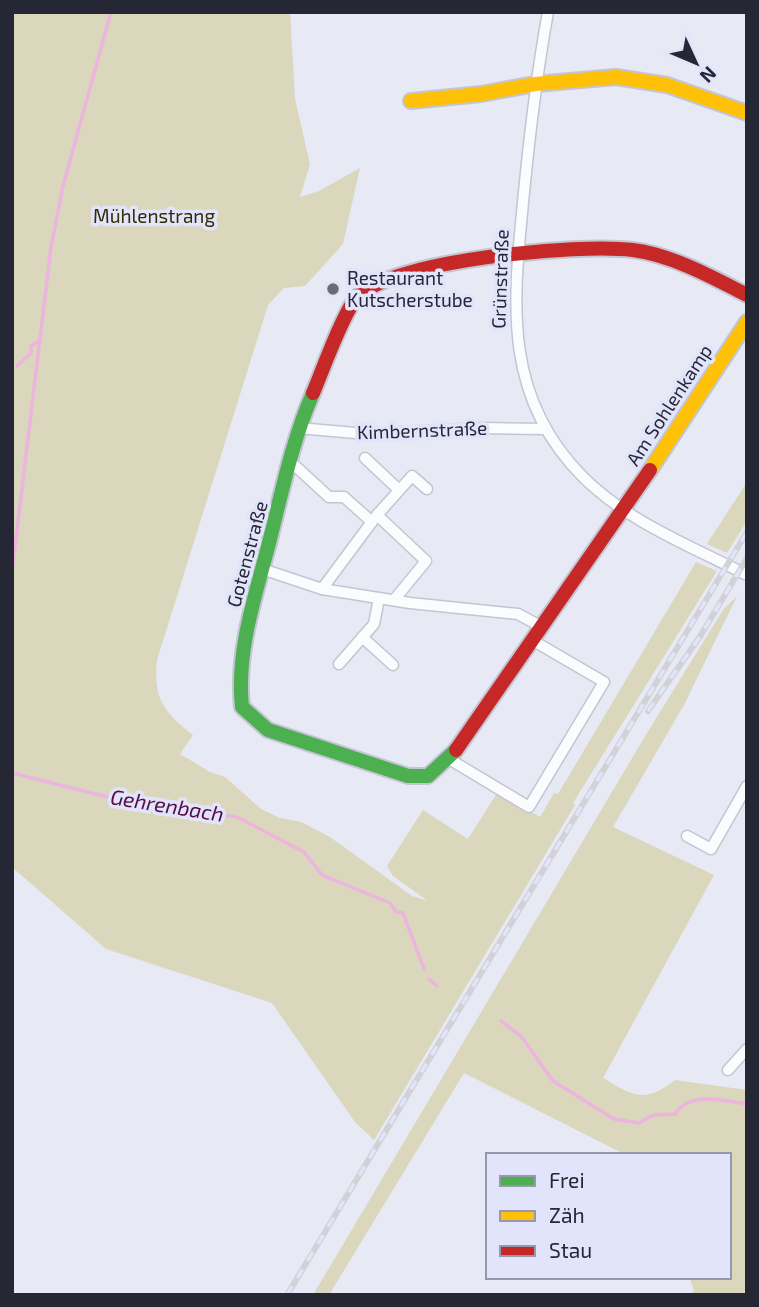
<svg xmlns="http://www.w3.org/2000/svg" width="759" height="1307" font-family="'Exo 2',sans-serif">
  <rect width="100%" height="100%" fill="#e7e9f5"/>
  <!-- green -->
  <g fill="#dbd7bd">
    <path d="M12 12H290L295 99 310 164 300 197 319 191 360 168 343 244 305 286 284 288 268 305 157 660C153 699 164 712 193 735L180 754 210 772 225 777 261 809 280 818 301 822 330 837 412 896 428 901 393 876 387 866 423 810 468 839 497 793 540 817 554 793 558 794 696 562 717 571 573 803 575 805 374 1140 355 1122 272 1003 106 949 12 867Z"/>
    <path d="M747 482V521L727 553 707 544Z"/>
    <path d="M737 596 684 705 613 827 714 875 603 1078C633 1096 645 1104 675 1080L747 1090V1295H691L694 1290 689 1277H729V1155H626L464 1073 329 1295H313L647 733 723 610Z"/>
  </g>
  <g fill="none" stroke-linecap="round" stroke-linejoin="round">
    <!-- stream -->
    <g stroke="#edb4de" stroke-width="3.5">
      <path d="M17 366 31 353V346L41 340"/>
      <path d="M12 572 51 247 63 186 111 12"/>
      <path d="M12 773 143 806 237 817 304 852 322 875 390 903 396 912 403 913 424 969"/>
      <path d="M429 979 437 986"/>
      <path d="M501 1021 521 1036 553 1081 614 1119 639 1123 653 1115 675 1114C691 1090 722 1101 747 1104"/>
    </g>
    <defs>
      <g id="street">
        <path d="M548 12C537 72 530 131 524 192 514 297 500 394 583 477 628 522 691 546 747 575"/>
        <path d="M298 428 367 434 483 428 545 429"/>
        <path d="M365 458 399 490"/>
        <path d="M292 463 329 497H344L372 522"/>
        <path d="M377 515 426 561 394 600"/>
        <path d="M262 569 322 589 410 603 518 614 542 627"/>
        <path d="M322 589 377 515 412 476 427 489"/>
        <path d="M362 637 393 665"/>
        <path d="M339 664 374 624 379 598"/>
        <path d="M449 759 529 807 604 682 532 640"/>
        <path d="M687 836 711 849 747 786"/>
        <path d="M728 1070 747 1049"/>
      </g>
      <path id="fast" d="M313 393C292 441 282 492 269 543 255 597 236 652 242 707L268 730 408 776H428L456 750"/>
      <g id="slow">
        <path d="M411 101 481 94 535 84 616 77 667 85 747 113"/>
        <path d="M650 470 747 322"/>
      </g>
      <g id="jam">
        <path d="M313 393C322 372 344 310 358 296 396 260 578 243 633 250 672 255 712 277 747 295"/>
        <path d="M456 750 650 470"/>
      </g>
    </defs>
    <!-- street casing -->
    <use href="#street" stroke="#c4c5d2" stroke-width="13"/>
    <!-- fast casing -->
    <use href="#fast" stroke="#c4c5d2" stroke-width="18"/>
    <!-- slow casing -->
    <use href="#slow" stroke="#c4c5d2" stroke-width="18"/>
    <!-- jam casing -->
    <use href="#jam" stroke="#c4c5d2" stroke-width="18"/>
    <!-- street -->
    <use href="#street" stroke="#fbfcfe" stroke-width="10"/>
    <!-- fast -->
    <use href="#fast" stroke="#4caf50" stroke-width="14"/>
    <!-- slow -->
    <use href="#slow" stroke="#ffc107" stroke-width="14"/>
    <!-- jam -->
    <use href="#jam" stroke="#c62828" stroke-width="14"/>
    <defs>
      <g id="rail">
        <path d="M648 711 701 635 747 558"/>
        <path d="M287 1295 747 532"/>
      </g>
    </defs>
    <!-- rail casing -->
    <use href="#rail" stroke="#d2d2d6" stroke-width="6"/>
    <!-- rail -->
    <use href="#rail" stroke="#e1e4fb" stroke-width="3.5" stroke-dasharray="10" stroke-linecap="butt"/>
  </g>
  <!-- markers -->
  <circle fill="#6a6b78" stroke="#e1e4fb" stroke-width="2.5" cx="333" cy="289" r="7"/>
  <g text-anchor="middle" stroke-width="7" stroke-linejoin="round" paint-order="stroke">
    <!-- park labels -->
    <g font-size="19" fill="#332c01" stroke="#e1e4fb">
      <text x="154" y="223">Mühlenstrang</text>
    </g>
    <!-- poi labels -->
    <g font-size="19" fill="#262735" stroke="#e1e4fb" text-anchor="start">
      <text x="347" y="285">Restaurant<tspan x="347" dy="22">Kutscherstube</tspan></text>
    </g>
    <!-- street labels -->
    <g font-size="19" fill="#262735" stroke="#e1e4fb">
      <text transform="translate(500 279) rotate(-88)" y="7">Grünstraße</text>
      <text transform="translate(669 405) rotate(-57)" y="7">Am Sohlenkamp</text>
      <text transform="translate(422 430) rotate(-2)" y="7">Kimbernstraße</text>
      <text transform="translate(247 554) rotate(-75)" y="7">Gotenstraße</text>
    </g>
    <!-- water labels -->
    <g font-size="21" font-style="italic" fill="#550d43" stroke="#e1e4fb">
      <text transform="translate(167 806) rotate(9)" y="7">Gehrenbach</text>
    </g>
  </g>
  <!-- border -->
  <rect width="759" height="1307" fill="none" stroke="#262735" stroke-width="28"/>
  <!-- legend -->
  <rect x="486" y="1153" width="245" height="126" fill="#e1e4fb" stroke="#9698ac" stroke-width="2"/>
  <rect x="500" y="1176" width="35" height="10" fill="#4caf50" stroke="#9698ac" stroke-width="2"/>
  <text x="549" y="1188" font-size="21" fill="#262735">Frei</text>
  <rect x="500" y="1211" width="35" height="10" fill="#ffc107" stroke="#9698ac" stroke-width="2"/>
  <text x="549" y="1223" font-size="21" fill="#262735">Zäh</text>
  <rect x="500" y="1246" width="35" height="10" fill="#c62828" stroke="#9698ac" stroke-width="2"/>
  <text x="549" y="1258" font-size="21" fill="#262735">Stau</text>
  <!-- north arrow -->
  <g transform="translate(696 63) rotate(134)" stroke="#e1e4fb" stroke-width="5" paint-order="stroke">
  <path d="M0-5L12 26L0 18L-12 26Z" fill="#262735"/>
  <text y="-10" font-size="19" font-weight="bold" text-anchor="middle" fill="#262735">N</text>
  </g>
</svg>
